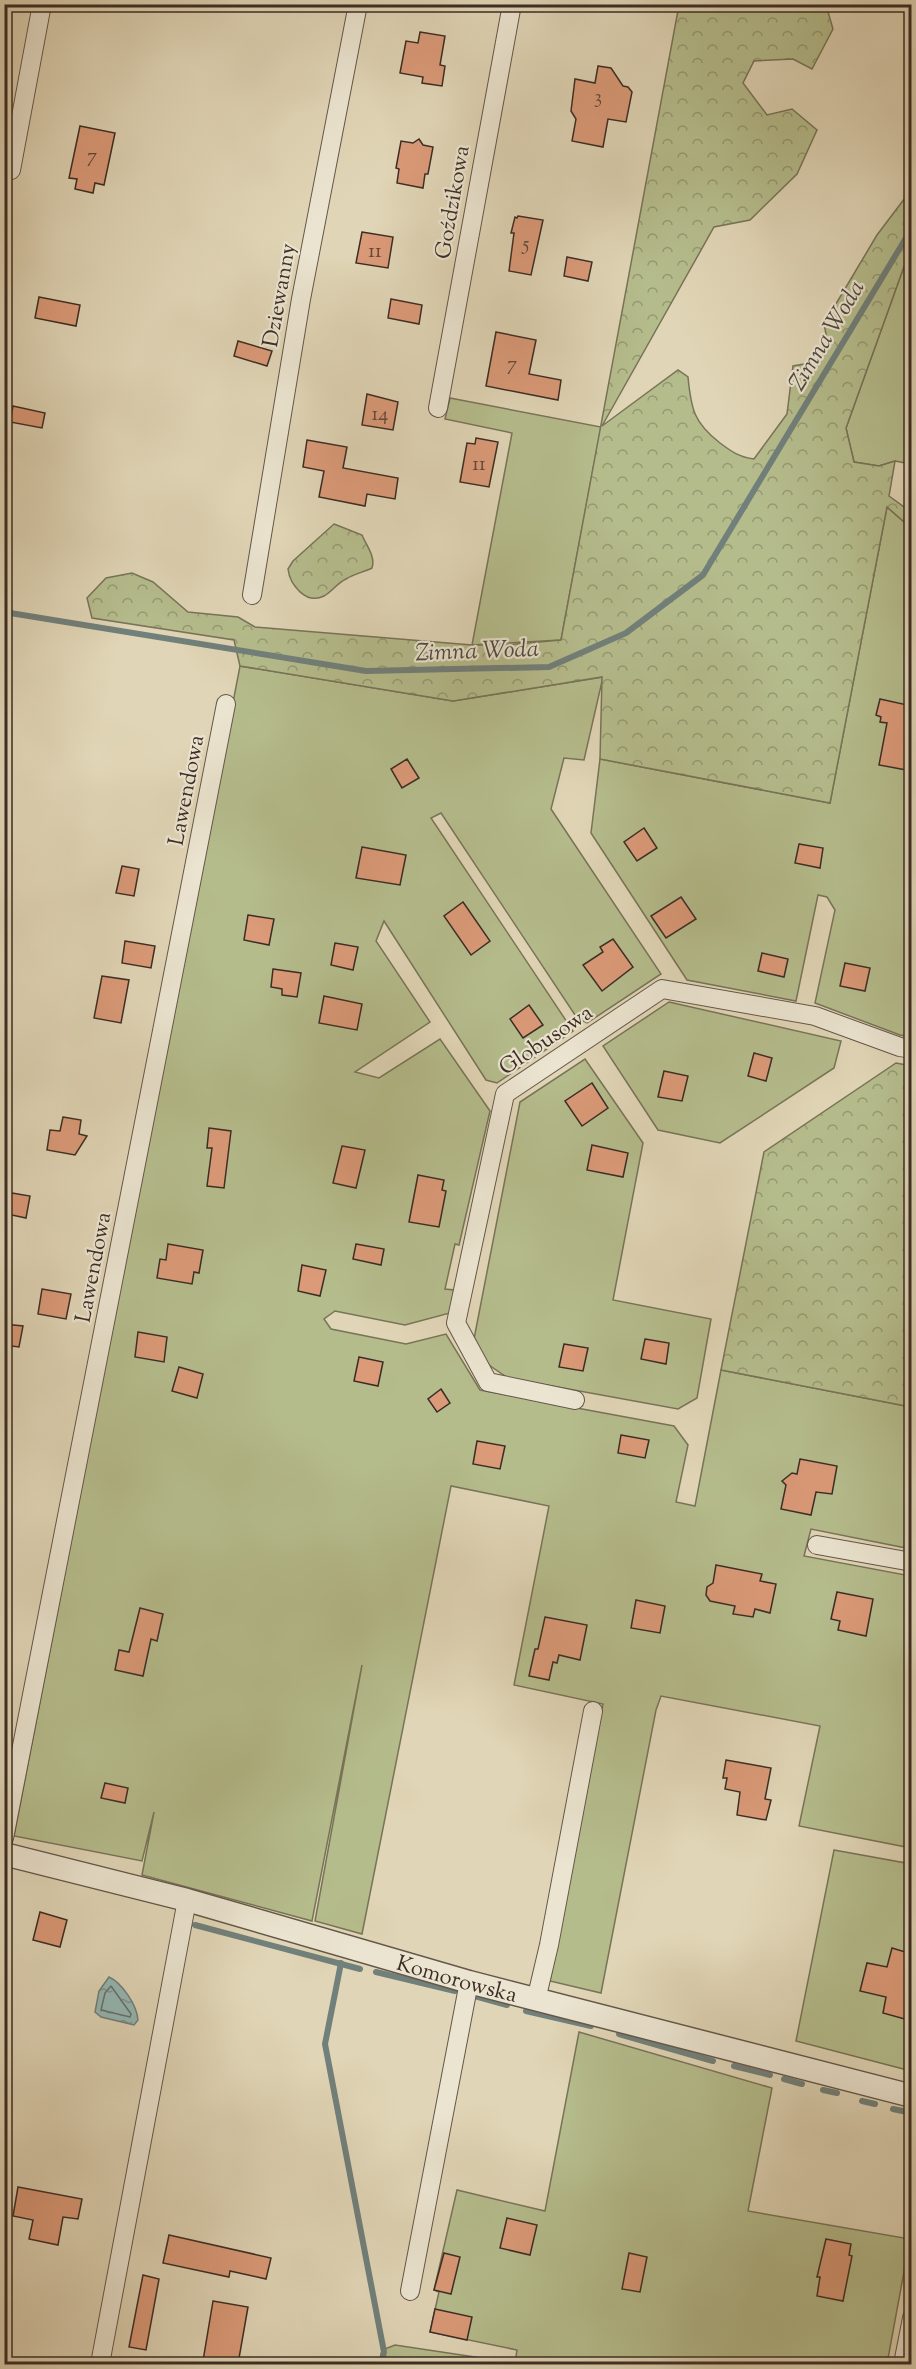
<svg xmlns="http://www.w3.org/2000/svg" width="916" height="2369" font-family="'Sorts Mill Goudy',serif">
  <defs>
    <pattern id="forest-crowns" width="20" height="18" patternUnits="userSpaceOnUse" patternTransform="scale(1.5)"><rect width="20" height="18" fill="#b5bc8c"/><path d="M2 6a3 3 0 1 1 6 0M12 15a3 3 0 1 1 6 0" fill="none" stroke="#949972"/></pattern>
    <pattern id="water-ripples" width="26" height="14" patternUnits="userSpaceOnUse" patternTransform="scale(1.5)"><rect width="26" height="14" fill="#95b8b5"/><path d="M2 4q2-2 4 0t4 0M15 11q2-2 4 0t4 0" fill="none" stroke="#7b9693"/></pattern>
  </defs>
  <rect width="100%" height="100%" fill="#e0d5b6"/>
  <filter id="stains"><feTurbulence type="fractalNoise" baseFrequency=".00333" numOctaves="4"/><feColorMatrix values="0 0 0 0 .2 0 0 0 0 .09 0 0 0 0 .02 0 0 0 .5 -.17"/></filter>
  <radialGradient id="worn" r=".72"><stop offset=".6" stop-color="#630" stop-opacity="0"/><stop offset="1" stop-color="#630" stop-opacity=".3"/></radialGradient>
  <!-- green -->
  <g fill="#b5bc8c" stroke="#787458" stroke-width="1.5">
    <path d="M911 247V464L895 461 879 466 854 462 846 428Z"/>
    <path d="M450 398 601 427 561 640 472 645 512 433 445 419Z"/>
    <path d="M887 507 911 528V1037L900 1035 815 1003 835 910 827 897 818 895 796 1001 687 980 591 833 600 759 830 803Z"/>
    <path d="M240 666 453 701 603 677 584 760 564 758 551 809 661 974 587 1023 577 1018 441 813 431 818 573 1031 497 1083 486 1080 384 921 376 941 430 1022 355 1072 379 1078 440 1039 490 1111 459 1245 455 1244 445 1289 454 1290 450 1313 405 1325 335 1311 324 1319 331 1329 406 1344 446 1334 480 1390 674 1426 688 1445 676 1502 695 1506 721 1370 911 1407V1549L811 1529 804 1556 911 1576V1848L799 1826 820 1726 661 1696 656 1710 601 1993 550 1981 603 1704 514 1685 549 1506 451 1486 362 1934 315 1921 362 1665 312 1921 142 1875 154 1812 142 1861 14 1836Z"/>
    <path d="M669 1002 841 1041 834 1068 720 1143 658 1130 603 1046Z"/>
    <path d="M585 1059 643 1143 613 1300 711 1319 697 1398 678 1409 508 1378 486 1363 474 1339 520 1102Z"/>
    <path d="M834 1850 911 1864V2071L796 2041Z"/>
    <path d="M579 2032 772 2088 748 2211 910 2239 887 2364H379L382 2350 395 2345 515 2363 517 2350 430 2332 439 2292 434 2290 457 2190 545 2211Z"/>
  </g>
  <!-- forest -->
  <g fill="url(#forest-crowns)" stroke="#787458" stroke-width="1.5">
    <path d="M679 5H826L833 29 812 69 793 59 754 61 743 83 767 115 792 109 817 130 797 174 750 220 714 227 602 426 678 370 688 377C691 409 694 423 720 443 732 452 739 457 754 459L787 414 793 366 810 363 828 344 824 324 877 235 911 190V247L846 428 854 462 879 466 895 461 889 496 911 512V528L887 507 830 803 600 759 602 677 453 701 240 666 234 640 92 618 87 598 106 578 132 573 153 582 188 612 238 617 255 627 472 645H504L561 640Z"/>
    <path d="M334 524 362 535C366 545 376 557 372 568 364 572 354 574 346 579 337 583 332 592 324 596 306 605 290 585 288 569L293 561Z"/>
    <path d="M896 1063 912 1066 911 1407 721 1370 764 1152Z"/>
  </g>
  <!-- water -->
  <path fill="url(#water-ripples)" stroke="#71807b" stroke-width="1.5" d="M109 1977C122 1983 137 2005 138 2020L134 2025 101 2017 95 2012 99 1991Z"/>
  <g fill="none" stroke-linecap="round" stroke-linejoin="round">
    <!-- shore -->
    <path stroke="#68726d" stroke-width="1.5" d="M111 1986 131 2014 130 2017 101 2010 105 1993Z"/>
    <!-- stream -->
    <g stroke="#71807b" stroke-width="6">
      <path d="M4 612 366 671 549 667 626 633 703 575 912 228"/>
      <path d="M195 1925 360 1969"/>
      <path d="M341 1963 325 2044 384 2352 381 2364"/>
      <path d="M376 1972 455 1991"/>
      <path d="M471 1995 507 2005"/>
      <path d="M526 2011 591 2026"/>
      <path d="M619 2034 713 2061"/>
      <path d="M734 2066 770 2075"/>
      <path d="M784 2079 802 2084"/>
      <path d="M823 2090 837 2093"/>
      <path d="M862 2101 875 2104"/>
      <path d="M893 2109 912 2113"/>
    </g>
  </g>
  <!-- building -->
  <g fill="#db9a78" stroke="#3b2d25" stroke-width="1.5">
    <path d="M420 32 445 36 440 65 445 66 442 86 422 83 423 77 400 73 406 41 418 43Z"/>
    <path d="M598 66 611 68 623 86 628 87 632 92 626 122 608 119 603 147 572 141 576 119 571 111 575 79 595 83Z"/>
    <path d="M80 126 115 133 104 185 95 183 93 193 75 189 77 179 69 178Z"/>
    <path d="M419 139 423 145 433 147 428 174H425L423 188 397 183 399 169 396 168 401 141 413 143Z"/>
    <path d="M518 216 543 220 531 275 509 271 514 233H511L515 217 517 218Z"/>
    <path d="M362 232 393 237 388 268 356 263Z"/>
    <path d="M567 257 592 262 588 281 564 276Z"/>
    <path d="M39 297 80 305 76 326 35 318Z"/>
    <path d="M391 299 422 305 419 324 388 318Z"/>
    <path d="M496 332 536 340 529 374 561 380 558 400 486 386Z"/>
    <path d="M238 341 272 351 267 366 234 356Z"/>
    <path d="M367 394 398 402 393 430 362 425Z"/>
    <path d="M13 406 45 413 42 428 10 422Z"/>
    <path d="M476 438 498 442 489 487 460 482 467 443 475 444Z"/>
    <path d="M307 440 347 447 343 468 398 478 395 499 367 494 365 506 319 497 324 471 303 467Z"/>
    <path d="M880 699 912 706V771L879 765 887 723 880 722 881 717 876 715Z"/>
    <path d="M407 759 419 778 402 788 391 769Z"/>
    <path d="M644 828 657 848 637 861 624 842Z"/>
    <path d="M799 844 823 848 820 868 795 863Z"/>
    <path d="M362 847 406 855 400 885 356 878Z"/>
    <path d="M122 866 139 869 134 896 116 893Z"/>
    <path d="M681 897 696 919 666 938 651 916Z"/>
    <path d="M463 902 490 941 471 955 444 916Z"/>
    <path d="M248 915 274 919 269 945 244 940Z"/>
    <path d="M613 939 633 967 602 991 583 965 603 952 600 947Z"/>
    <path d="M125 941 155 946 151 968 122 963Z"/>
    <path d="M335 943 358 947 353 970 331 965Z"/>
    <path d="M762 953 788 959 784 977 758 971Z"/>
    <path d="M845 963 870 968 865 991 840 986Z"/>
    <path d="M273 969 301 973 297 997 282 995V989L271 987Z"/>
    <path d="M102 976 129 980 121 1023 94 1018Z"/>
    <path d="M324 996 362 1004 357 1030 319 1023Z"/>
    <path d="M529 1005 543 1025 523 1038 510 1019Z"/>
    <path d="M754 1053 772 1058 766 1081 748 1076Z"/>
    <path d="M664 1071 688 1076 682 1101 658 1097Z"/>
    <path d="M592 1083 608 1108 582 1126 565 1101Z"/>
    <path d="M63 1117 81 1120 79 1134 87 1136 75 1155 47 1150 50 1130 60 1131Z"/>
    <path d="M209 1128 231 1131 224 1188 207 1186 212 1148H207Z"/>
    <path d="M592 1145 628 1153 623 1177 587 1170Z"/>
    <path d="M342 1146 365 1150 356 1188 333 1183Z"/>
    <path d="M418 1175 444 1180 442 1190 446 1191 439 1227 409 1222Z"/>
    <path d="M12 1193 30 1196 26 1218 7 1214Z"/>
    <path d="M168 1244 203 1250 199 1273 194 1272 192 1284 157 1278 160 1259 166 1260Z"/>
    <path d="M356 1244 384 1249 381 1265 353 1259Z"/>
    <path d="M302 1265 326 1270 320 1296 298 1291Z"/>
    <path d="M42 1289 71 1294 66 1319 38 1314Z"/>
    <path d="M4 1324 23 1326 19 1347 4 1345Z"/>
    <path d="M138 1332 167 1337 164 1362 135 1357Z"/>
    <path d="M645 1339 669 1343 666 1364 641 1359Z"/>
    <path d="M564 1344 588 1348 583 1371 559 1367Z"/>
    <path d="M359 1357 383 1362 378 1386 354 1381Z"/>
    <path d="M179 1367 203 1374 197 1398 172 1391Z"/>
    <path d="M441 1389 450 1403 437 1412 428 1399Z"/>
    <path d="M621 1435 649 1440 645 1458 618 1453Z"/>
    <path d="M477 1441 505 1446 500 1469 473 1464Z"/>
    <path d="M800 1459 837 1466 832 1494 816 1492 811 1515 781 1509 786 1485 782 1481 792 1473 797 1474Z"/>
    <path d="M716 1565 762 1574 760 1581 776 1584 770 1613 755 1609 753 1617 733 1614 735 1606 710 1601 706 1595 707 1587 713 1583Z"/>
    <path d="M837 1592 873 1599 866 1636 838 1630 840 1621 831 1619Z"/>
    <path d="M636 1600 665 1606 660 1633 631 1628Z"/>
    <path d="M140 1608 163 1614 157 1641 151 1639 143 1676 115 1670 119 1650 129 1652Z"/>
    <path d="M545 1617 587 1625 580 1660 559 1655 557 1663 553 1662 549 1680 529 1676 535 1649H538Z"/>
    <path d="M726 1760 771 1768 765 1799 771 1800 766 1820 737 1815 740 1792 725 1789 727 1778H723Z"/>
    <path d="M105 1783 128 1788 125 1803 101 1798Z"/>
    <path d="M40 1912 67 1920 60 1947 33 1940Z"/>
    <path d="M892 1948 912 1954V2021L883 2013 886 1997 860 1991 867 1963 887 1967Z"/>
    <path d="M18 2187 82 2199 78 2219 63 2217 58 2245 29 2239 33 2220 13 2216Z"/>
    <path d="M507 2218 537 2225 530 2255 500 2248Z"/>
    <path d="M169 2235 271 2258 266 2279 230 2271 229 2277 163 2263Z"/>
    <path d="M826 2239 851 2244 849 2255 852 2256 843 2301 817 2296 820 2277H817Z"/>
    <path d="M444 2253 460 2257 451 2294 434 2290Z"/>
    <path d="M629 2253 647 2257 640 2292 622 2289Z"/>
    <path d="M143 2275 159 2279 146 2350 129 2347Z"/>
    <path d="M213 2301 248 2307 238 2364H220L203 2361Z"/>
    <path d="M435 2309 472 2317 467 2340 430 2332Z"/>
  </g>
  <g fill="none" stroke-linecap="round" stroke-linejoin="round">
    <defs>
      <g id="minor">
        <path d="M11 170 42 4"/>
        <path d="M438 408 512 4"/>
        <path d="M252 595 301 299 358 4"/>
        <path d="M575 1400 488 1382 456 1323 505 1094 662 989 815 1016 900 1047 912 1049"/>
        <path d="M817 1545 912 1562"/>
        <path d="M4 1838 226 704"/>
        <path d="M536 2000 549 1945 593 1711"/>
        <path d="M410 2291 469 1982"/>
        <path d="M100 2364 187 1900"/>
        <path d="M903 2364 912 2318"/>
      </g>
      <g id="tertiary">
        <path id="s1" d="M4 1854 187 1900 469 1982 912 2096"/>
      </g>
    </defs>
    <!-- minor casing -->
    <use href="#minor" stroke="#645749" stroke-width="20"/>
    <!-- tertiary casing -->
    <use href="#tertiary" stroke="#645749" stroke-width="25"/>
    <!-- minor -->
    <use href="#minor" stroke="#ebe4d0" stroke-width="18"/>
    <!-- tertiary -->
    <use href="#tertiary" stroke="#ebe4d0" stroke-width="22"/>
  </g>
  <g text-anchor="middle" stroke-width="4.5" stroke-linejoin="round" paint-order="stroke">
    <!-- number labels -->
    <g font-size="20" fill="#63483a">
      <text x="598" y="103">3</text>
      <text x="92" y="162">7</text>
      <text x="526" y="250">5</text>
      <text x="375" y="257">11</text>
      <text x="512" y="370">7</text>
      <text x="380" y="420">14</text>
      <text x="479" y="470">11</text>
    </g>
    <!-- street labels -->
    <g font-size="22" fill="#3b2d25" stroke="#ebe4d0">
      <text transform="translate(451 202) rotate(-80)" y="8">Goździkowa</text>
      <text transform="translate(278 295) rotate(-80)" y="8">Dziewanny</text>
      <text transform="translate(185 790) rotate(-79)" y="8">Lawendowa</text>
      <text transform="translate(545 1039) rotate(-34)" y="8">Globusowa</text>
      <text transform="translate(92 1267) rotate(-79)" y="8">Lawendowa</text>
      <text dy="8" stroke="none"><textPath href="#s1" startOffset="470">Komorowska</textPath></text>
    </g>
    <!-- water labels -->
    <g font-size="24" font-style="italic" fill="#4d4942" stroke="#ebe4d0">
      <text transform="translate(826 335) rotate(-59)" y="8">Zimna Woda</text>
      <text transform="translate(477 650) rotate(-2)" y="8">Zimna Woda</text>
    </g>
  </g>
  <!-- margin -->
  <rect width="916" height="2369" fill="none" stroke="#e0d5b6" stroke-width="24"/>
  <rect x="6" y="6" width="904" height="2357" fill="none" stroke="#3b2d25" stroke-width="3"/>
  <rect x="12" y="12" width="892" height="2345" fill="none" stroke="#3b2d25" stroke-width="1.5"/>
  <rect width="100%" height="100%" filter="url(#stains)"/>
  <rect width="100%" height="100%" fill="url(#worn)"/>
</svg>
